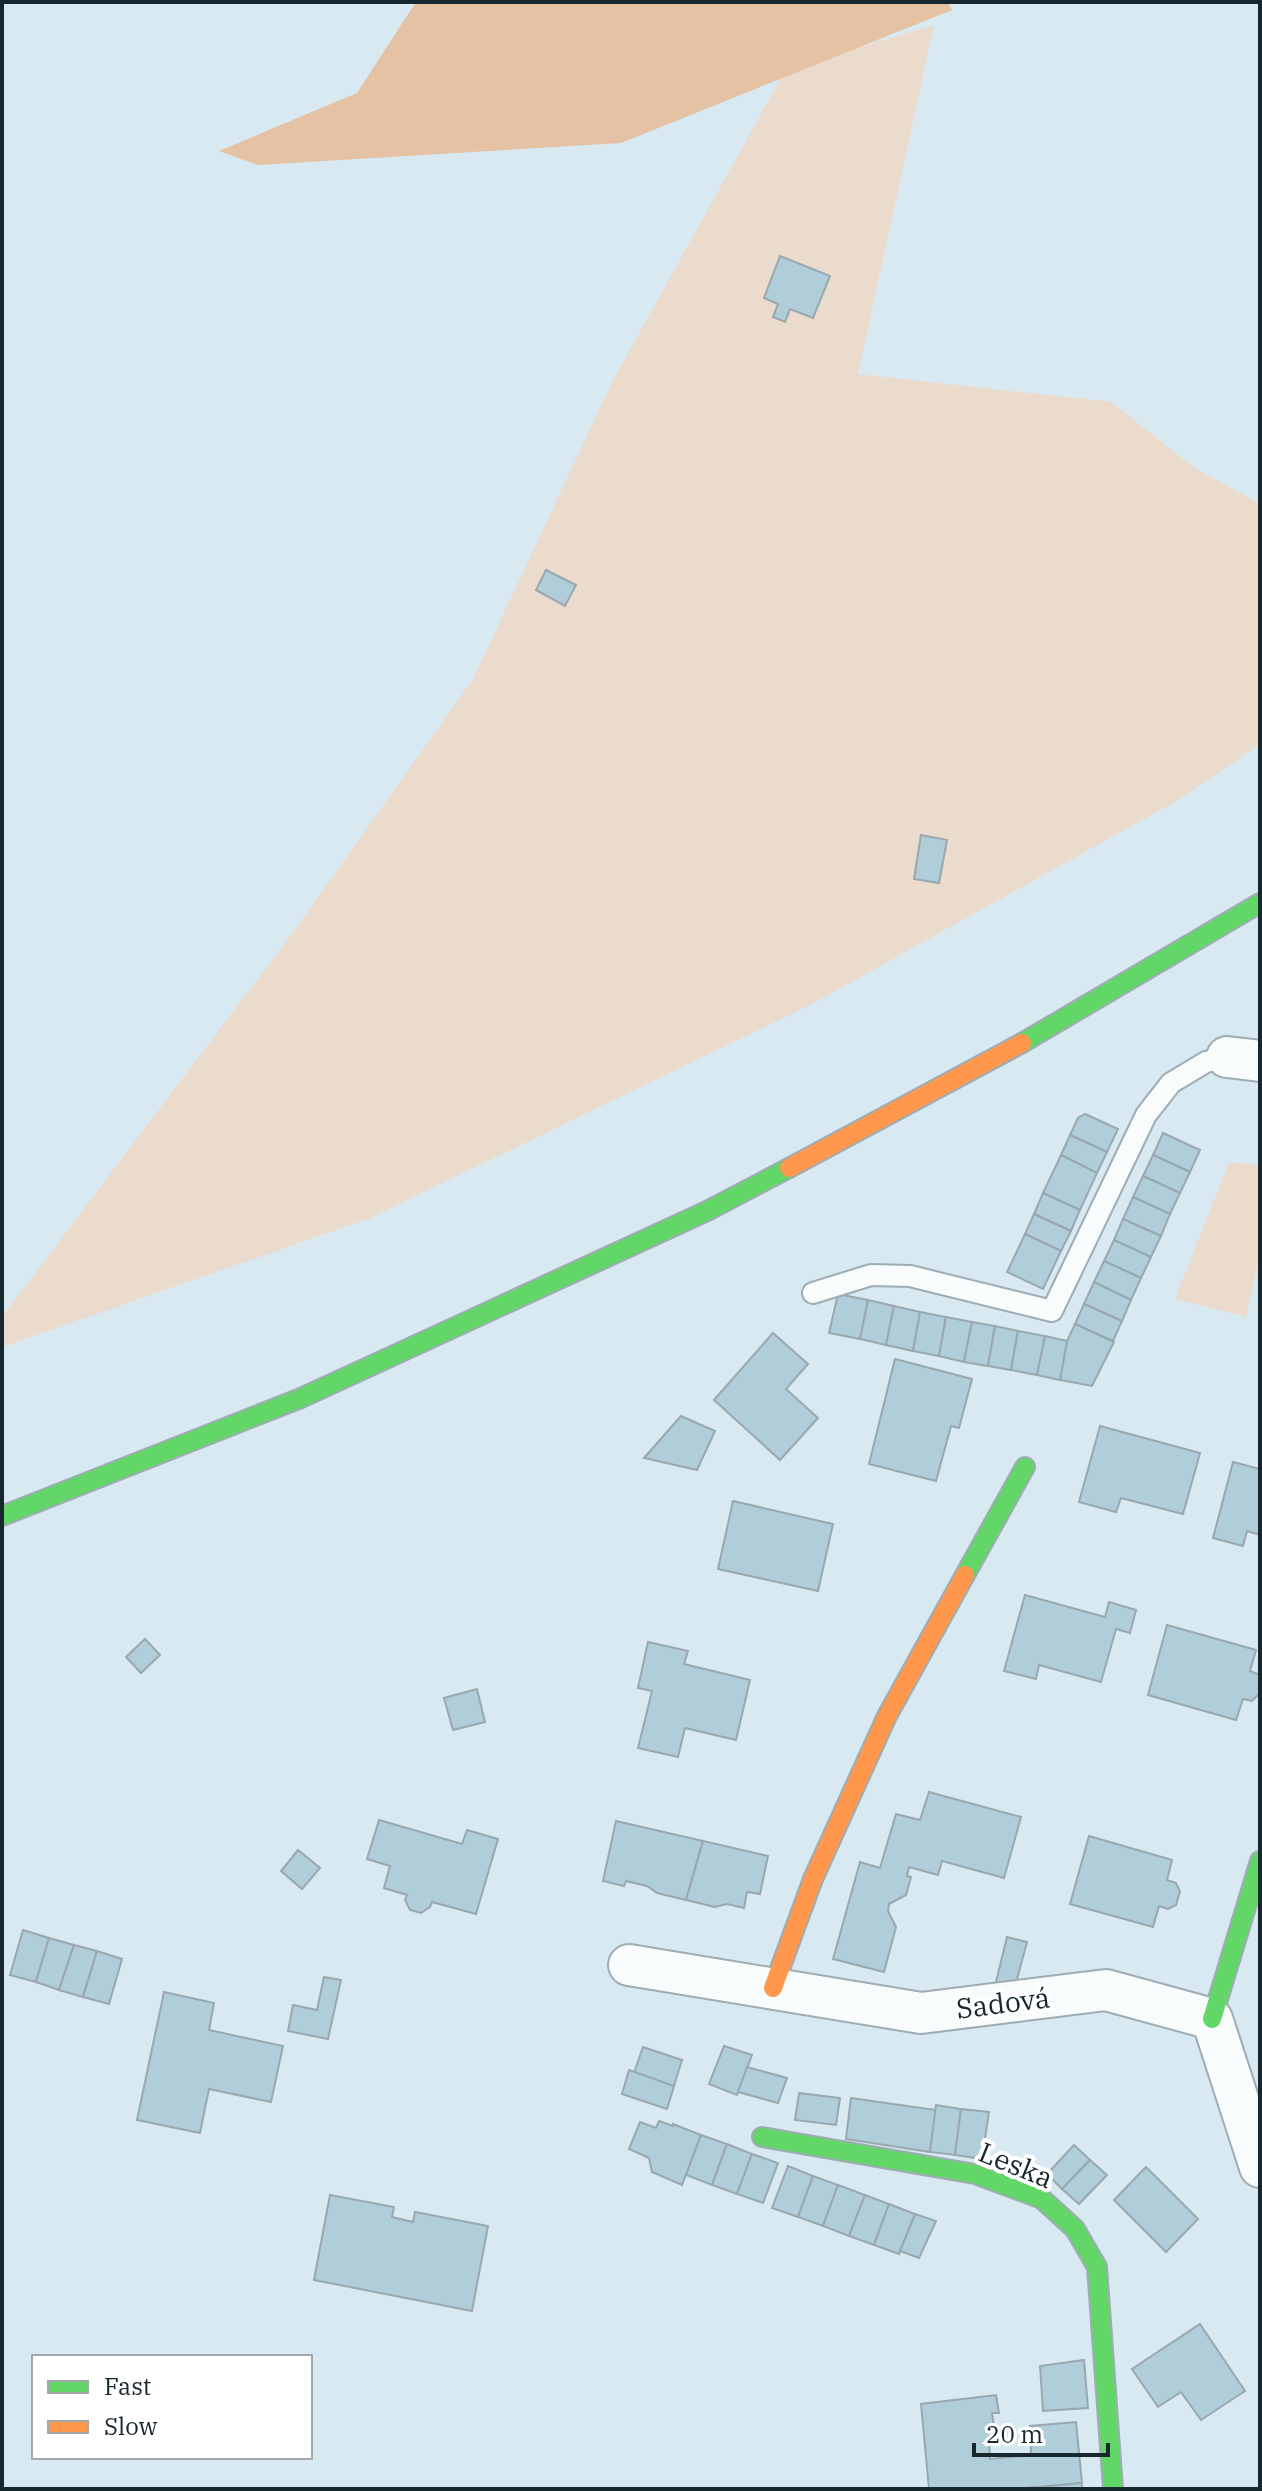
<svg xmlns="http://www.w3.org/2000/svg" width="1262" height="2491" font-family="'IBM Plex Serif',serif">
  <rect width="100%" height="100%" fill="#d8e9f2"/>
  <!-- green -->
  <g fill="#ebdbcc">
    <path d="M934 25 858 374 1112 402 1193 467 1260 504V744L1180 799 812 1004 370 1218 2 1347V1317L294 931 473 679 612 382 786 69Z"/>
    <path d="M1229 1162 1260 1165V1254L1246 1317 1175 1299Z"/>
  </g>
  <!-- forest -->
  <path fill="#e4c2a3" d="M416 2H948L952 10 621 143 258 165 219 151 357 93Z"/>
  <!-- building -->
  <g fill="#b0cdda" stroke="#99a8af" stroke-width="2">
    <path d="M780 256 830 276 813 318 790 309 785 322 773 317 778 304 764 298Z"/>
    <path d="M546 570 576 585 565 606 536 590Z"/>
    <path d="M921 835 947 840 939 883 914 879Z"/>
    <path d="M1085 1114 1118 1129 1107 1152 1070 1135 1078 1118Z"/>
    <path d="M1163 1133 1200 1150 1190 1172 1153 1155Z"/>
    <path d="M1070 1135 1107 1152 1097 1173 1061 1155Z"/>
    <path d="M1061 1155 1097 1173 1080 1210 1043 1193Z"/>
    <path d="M1153 1155 1190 1172 1180 1193 1143 1176Z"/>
    <path d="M1143 1176 1180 1193 1170 1214 1133 1197Z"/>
    <path d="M1043 1193 1080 1210 1071 1231 1034 1214Z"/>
    <path d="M1133 1197 1170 1214 1161 1236 1123 1219Z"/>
    <path d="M1034 1214 1071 1231 1061 1251 1025 1234Z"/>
    <path d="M1123 1219 1161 1236 1151 1257 1114 1240Z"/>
    <path d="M1025 1234 1061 1251 1043 1289 1007 1272Z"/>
    <path d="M1114 1240 1151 1257 1141 1278 1104 1261Z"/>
    <path d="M1104 1261 1141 1278 1131 1300 1094 1282Z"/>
    <path d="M1094 1282 1131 1300 1122 1321 1084 1304Z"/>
    <path d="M838 1294 868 1300 860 1339 829 1333Z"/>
    <path d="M868 1300 894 1306 886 1345 860 1339Z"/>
    <path d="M1084 1304 1122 1321 1113 1341 1075 1324Z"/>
    <path d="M894 1306 920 1312 913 1351 886 1345Z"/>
    <path d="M920 1312 946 1317 939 1356 913 1351Z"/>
    <path d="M946 1317 972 1322 964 1362 939 1356Z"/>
    <path d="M972 1322 995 1326 988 1366 964 1362Z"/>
    <path d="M1075 1324 1114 1342 1092 1386 1060 1380 1067 1341Z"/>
    <path d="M995 1326 1018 1331 1011 1370 988 1366Z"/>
    <path d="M1018 1331 1045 1336 1037 1375 1011 1370Z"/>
    <path d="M773 1333 808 1364 786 1389 818 1418 780 1460 714 1400Z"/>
    <path d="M1045 1336 1067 1341 1060 1380 1037 1375Z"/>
    <path d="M895 1359 972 1379 959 1428 951 1426 936 1481 869 1464Z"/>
    <path d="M681 1416 715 1431 697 1470 644 1458Z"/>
    <path d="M1100 1426 1200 1453 1183 1514 1121 1498 1116 1512 1079 1502Z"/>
    <path d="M1233 1462 1260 1469V1535L1247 1531 1243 1546 1213 1538Z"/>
    <path d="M733 1501 833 1524 818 1591 718 1569Z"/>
    <path d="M1025 1595 1105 1617 1109 1602 1136 1610 1130 1633 1116 1629 1101 1682 1039 1665 1036 1679 1004 1671Z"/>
    <path d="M1167 1625 1256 1650 1250 1671 1260 1675V1693L1252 1701 1243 1699 1236 1720 1148 1695Z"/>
    <path d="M145 1639 160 1655 141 1673 126 1657Z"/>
    <path d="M648 1642 688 1651 684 1664 750 1680 736 1740 685 1728 678 1757 638 1748 652 1691 638 1688Z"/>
    <path d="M477 1689 485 1722 453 1730 444 1698Z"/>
    <path d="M929 1792 1021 1817 1004 1878 942 1861 938 1875 909 1867 907 1876 911 1877 906 1895 889 1904 888 1911 896 1927 884 1972 833 1959 860 1862 880 1868 896 1814 920 1820Z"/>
    <path d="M379 1820 462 1844 467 1830 498 1839 476 1914 432 1902 430 1907 421 1913 410 1910 405 1900 407 1895 384 1888 390 1866 367 1859Z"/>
    <path d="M616 1821 703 1841 686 1900 657 1893 647 1886 626 1881 624 1886 603 1881Z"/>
    <path d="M1089 1836 1172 1860 1167 1880 1176 1883 1180 1891 1176 1905 1168 1909 1159 1906 1153 1927 1070 1904Z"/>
    <path d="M703 1841 768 1856 760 1894 747 1892 744 1908 727 1904 715 1907 686 1900Z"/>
    <path d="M298 1850 320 1868 302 1889 281 1871Z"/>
    <path d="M23 1930 49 1938 36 1982 10 1975Z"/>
    <path d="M1007 1937 1027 1942 1013 1994 994 1990Z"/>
    <path d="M49 1938 74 1945 59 1990 36 1982Z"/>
    <path d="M74 1945 97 1951 83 1997 59 1990Z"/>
    <path d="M97 1951 122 1959 109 2004 83 1997Z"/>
    <path d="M324 1977 341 1980 328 2039 288 2031 293 2005 317 2010Z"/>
    <path d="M164 1992 214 2003 209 2030 283 2046 271 2102 209 2089 200 2133 137 2120Z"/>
    <path d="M724 2046 752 2055 737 2095 709 2084Z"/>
    <path d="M643 2047 682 2060 674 2086 634 2073Z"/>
    <path d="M747 2067 787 2078 778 2103 738 2092Z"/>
    <path d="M629 2070 674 2086 667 2109 622 2094Z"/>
    <path d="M799 2093 840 2098 836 2125 795 2120Z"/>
    <path d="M851 2098 936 2110 930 2152 846 2139Z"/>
    <path d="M936 2105 961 2109 955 2155 930 2152Z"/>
    <path d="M961 2109 989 2112 982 2159 955 2155Z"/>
    <path d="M659 2121 673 2126V2124L701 2135 682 2185 652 2172 649 2158 629 2149 640 2122 656 2128Z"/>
    <path d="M701 2135 727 2144 712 2185 686 2175Z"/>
    <path d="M727 2144 752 2154 737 2194 712 2185Z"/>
    <path d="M1074 2145 1090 2160 1062 2189 1047 2174Z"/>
    <path d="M752 2154 778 2163 763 2203 737 2194Z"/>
    <path d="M1090 2160 1107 2175 1079 2204 1062 2189Z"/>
    <path d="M788 2166 813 2176 798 2217 772 2208Z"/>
    <path d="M1146 2167 1198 2219 1166 2252 1114 2200Z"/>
    <path d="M813 2176 838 2185 823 2226 798 2217Z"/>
    <path d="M838 2185 865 2195 849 2236 823 2226Z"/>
    <path d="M330 2195 394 2207 392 2217 413 2222 415 2212 488 2226 472 2311 314 2280Z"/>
    <path d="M865 2195 889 2204 874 2245 849 2236Z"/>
    <path d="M889 2204 915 2214 899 2254 874 2245Z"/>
    <path d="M915 2214 936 2221 919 2258 900 2251Z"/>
    <path d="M1200 2324 1245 2391 1201 2420 1181 2392 1158 2407 1132 2369Z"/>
    <path d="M1084 2360 1088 2408 1043 2411 1040 2366Z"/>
    <path d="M996 2395 999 2413H992L995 2435 989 2436 990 2459 1031 2455 1030 2426 1076 2422 1082 2483 1015 2489H929L921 2404Z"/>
    <path d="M1082 2483V2489H1018Z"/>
  </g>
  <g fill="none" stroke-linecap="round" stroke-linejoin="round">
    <defs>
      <path id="lane" d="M813 1293 871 1275 910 1276 1052 1311 1146 1115 1171 1083 1206 1062 1227 1057"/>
      <g id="street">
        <path d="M1227 1057 1260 1061"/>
        <path d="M629 1965 921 2013 1106 1990 1212 2019 1260 2167"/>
      </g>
      <g id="fast">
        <path d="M1022 1043 1260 903"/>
        <path d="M2 1516 301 1398 707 1211 789 1168"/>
        <path d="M965 1575 1025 1467"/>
        <path d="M1212 2019 1260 1861"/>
        <path d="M762 2137 975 2174 1042 2199 1075 2229 1097 2267 1113 2489"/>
      </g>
      <g id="slow">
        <path d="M789 1168 1022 1043"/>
        <path d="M773 1988 813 1879 887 1716 965 1575"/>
      </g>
    </defs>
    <!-- lane casing -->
    <use href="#lane" stroke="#9eacb3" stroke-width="24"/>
    <!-- street casing -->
    <use href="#street" stroke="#9eacb3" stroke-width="44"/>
    <!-- fast casing -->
    <use href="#fast" stroke="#9eacb3" stroke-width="22"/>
    <!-- slow casing -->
    <use href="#slow" stroke="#9eacb3" stroke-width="22"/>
    <!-- lane -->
    <use href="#lane" stroke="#f9fcfd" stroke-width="20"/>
    <!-- street -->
    <use href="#street" stroke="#f9fcfd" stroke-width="40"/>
    <!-- fast -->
    <use href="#fast" stroke="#63d668" stroke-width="18"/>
    <!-- slow -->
    <use href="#slow" stroke="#ff974d" stroke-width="18"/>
  </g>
  <g text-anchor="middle" stroke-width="8" stroke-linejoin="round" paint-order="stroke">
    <!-- street labels -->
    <g font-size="28" fill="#17272e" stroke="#fff">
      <text transform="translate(1003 2003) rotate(-7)" y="10">Sadová</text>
      <text transform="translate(1016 2165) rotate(22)" y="10">Leska</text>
    </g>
  </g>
  <!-- border -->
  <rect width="1262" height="2491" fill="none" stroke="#17272e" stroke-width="8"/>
  <!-- legend -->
  <rect x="32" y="2355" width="280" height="104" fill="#ffffff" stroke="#a2a9ab" stroke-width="2"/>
  <rect x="48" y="2381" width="40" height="12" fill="#63d668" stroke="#a2a9ab" stroke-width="2"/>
  <text x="104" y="2395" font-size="24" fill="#17272e">Fast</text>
  <rect x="48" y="2421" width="40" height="12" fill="#ff974d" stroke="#a2a9ab" stroke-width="2"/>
  <text x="104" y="2435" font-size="24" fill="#17272e">Slow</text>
  <!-- scale -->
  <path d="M974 2443v12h134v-12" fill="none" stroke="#17272e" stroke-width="4"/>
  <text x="986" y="2443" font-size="24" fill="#17272e" stroke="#ffffff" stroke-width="6" paint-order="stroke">20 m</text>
</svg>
